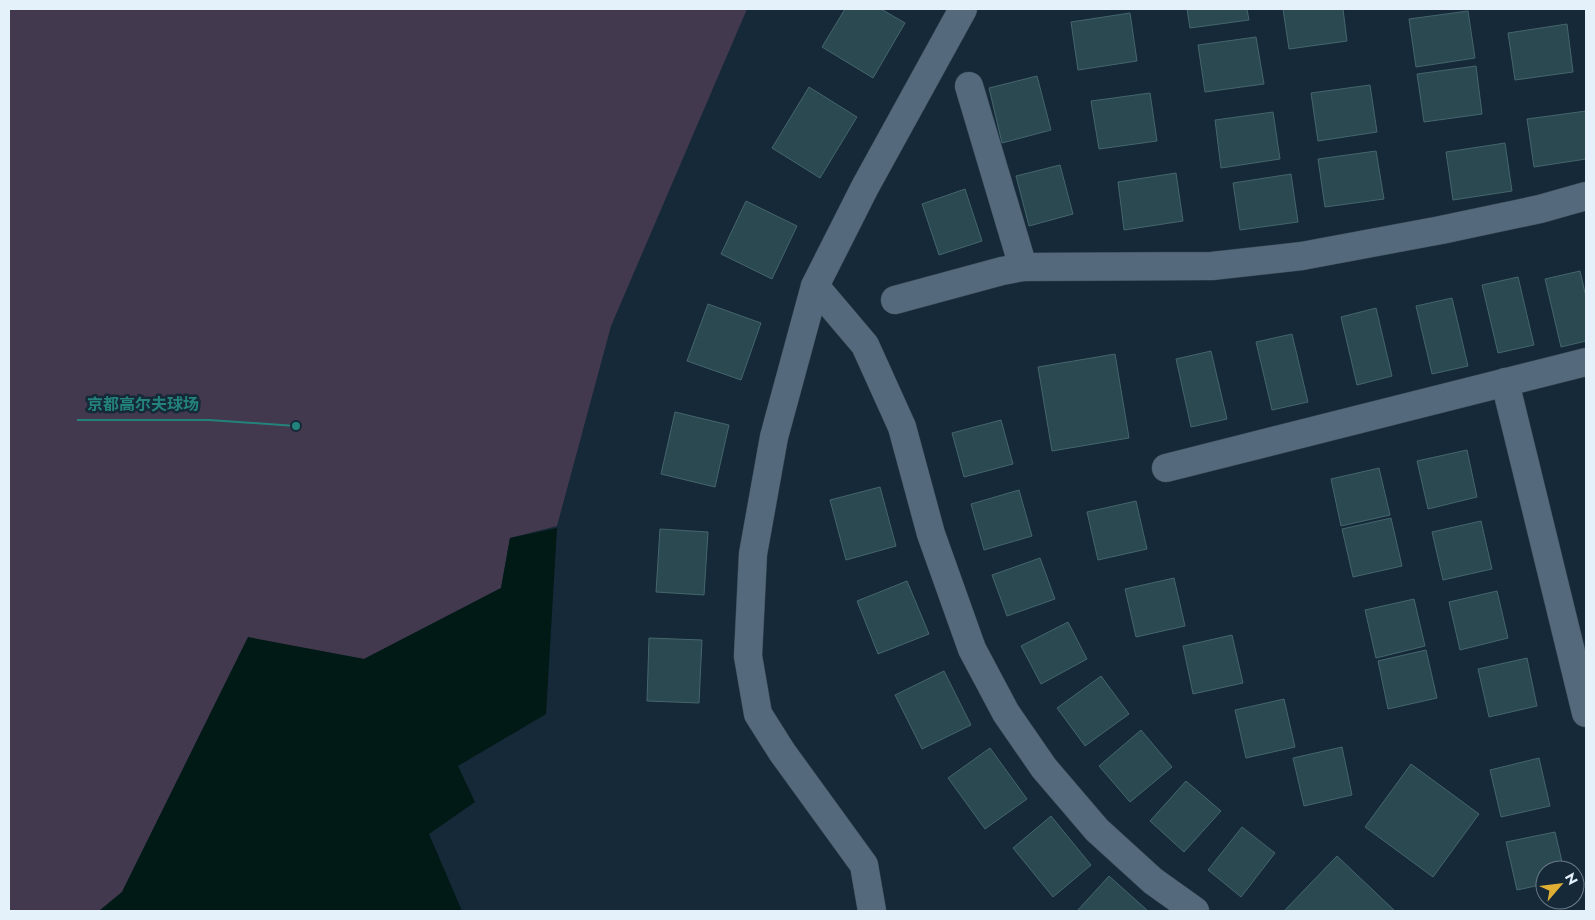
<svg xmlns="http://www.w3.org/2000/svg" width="1595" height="920" font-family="Jost,'Noto Sans SC',sans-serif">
  <rect width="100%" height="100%" fill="#152938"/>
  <!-- green -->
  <path fill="#43394e" d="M9 9H747L611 326 557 526 510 538 501 588 364 659 248 638 122 892 99 911H9Z"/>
  <!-- water -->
  <path fill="#011a16" d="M557 528 546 714 458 766 475 802 429 834 462 911H99L122 892 248 637 364 659 501 588 510 538Z"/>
  <!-- building -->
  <g fill="#2b4950" stroke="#45656c">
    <path d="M845 9H881L905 23 873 78 822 47Z"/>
    <path d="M1187 9H1247L1249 20 1190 28Z"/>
    <path d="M1283 9H1343L1347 41 1289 49Z"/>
    <path d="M1468 11 1475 58 1416 67 1409 19Z"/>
    <path d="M1130 13 1137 61 1078 70 1071 22Z"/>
    <path d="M1567 24 1573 72 1515 80 1508 33Z"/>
    <path d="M1256 37 1264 84 1205 92 1198 45Z"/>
    <path d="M1476 66 1482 114 1424 122 1417 74Z"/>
    <path d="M1037 76 1051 130 1002 143 989 88Z"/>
    <path d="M1370 85 1377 132 1318 141 1311 93Z"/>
    <path d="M809 87 857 117 820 178 772 148Z"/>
    <path d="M1150 93 1157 141 1099 149 1091 101Z"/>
    <path d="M1586 111V159L1534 167 1527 119Z"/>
    <path d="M1273 112 1280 159 1221 168 1215 120Z"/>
    <path d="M1505 143 1512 191 1453 200 1446 152Z"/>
    <path d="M1376 151 1384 199 1325 207 1318 159Z"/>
    <path d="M1060 165 1073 214 1029 226 1016 176Z"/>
    <path d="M1176 173 1183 221 1124 230 1118 182Z"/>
    <path d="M1291 174 1298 222 1240 230 1233 183Z"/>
    <path d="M965 189 982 241 939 255 922 204Z"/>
    <path d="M746 201 797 226 772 279 721 254Z"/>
    <path d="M1580 271 1586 297V341L1561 347 1545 279Z"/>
    <path d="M1518 277 1534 345 1498 353 1482 285Z"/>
    <path d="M1452 298 1468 366 1432 374 1416 306Z"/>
    <path d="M708 304 761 323 741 380 687 361Z"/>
    <path d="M1376 308 1392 376 1357 385 1341 317Z"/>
    <path d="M1292 334 1308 402 1272 410 1256 342Z"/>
    <path d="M1211 351 1227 419 1191 427 1176 359Z"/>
    <path d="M1115 354 1129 438 1052 451 1038 367Z"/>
    <path d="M675 412 729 425 715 487 661 474Z"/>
    <path d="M1001 420 1013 464 964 477 952 433Z"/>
    <path d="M1467 450 1477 497 1428 509 1417 461Z"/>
    <path d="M1379 468 1390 515 1341 526 1331 479Z"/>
    <path d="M880 487 896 546 846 560 830 500Z"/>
    <path d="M1019 490 1032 536 984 550 971 504Z"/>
    <path d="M1136 501 1147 549 1098 560 1087 512Z"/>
    <path d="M1391 518 1402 566 1353 577 1342 529Z"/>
    <path d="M1481 521 1492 569 1443 580 1432 532Z"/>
    <path d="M660 529 708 532 704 595 656 592Z"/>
    <path d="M1040 558 1055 599 1007 616 992 575Z"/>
    <path d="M1174 578 1185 626 1136 637 1125 589Z"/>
    <path d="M907 581 929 634 878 654 857 601Z"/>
    <path d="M1497 591 1508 638 1460 650 1449 602Z"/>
    <path d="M1414 599 1425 646 1376 658 1365 610Z"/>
    <path d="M1068 622 1087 659 1041 684 1021 646Z"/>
    <path d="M1232 635 1243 683 1193 694 1183 646Z"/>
    <path d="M649 638 702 640 699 703 647 701Z"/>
    <path d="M1426 650 1437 698 1388 709 1378 661Z"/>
    <path d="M1527 658 1537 706 1489 717 1478 669Z"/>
    <path d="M944 671 971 725 922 749 895 695Z"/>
    <path d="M1101 676 1129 714 1085 746 1057 708Z"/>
    <path d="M1284 699 1295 747 1246 758 1235 710Z"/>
    <path d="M1141 730 1172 767 1130 802 1099 766Z"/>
    <path d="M1342 747 1352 795 1304 806 1293 758Z"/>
    <path d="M990 748 1027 799 985 829 948 778Z"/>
    <path d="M1539 758 1550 806 1501 817 1490 770Z"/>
    <path d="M1411 764 1479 814 1433 877 1365 827Z"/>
    <path d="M1186 781 1221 811 1184 852 1150 821Z"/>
    <path d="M1051 816 1091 865 1053 897 1013 848Z"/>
    <path d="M1242 827 1275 853 1241 897 1208 870Z"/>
    <path d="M1555 832 1564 870H1545V884L1517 890 1506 842Z"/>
    <path d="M1337 856 1395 911H1284Z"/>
    <path d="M1109 876 1148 911H1077Z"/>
  </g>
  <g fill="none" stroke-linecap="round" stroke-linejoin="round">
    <defs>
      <g id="minor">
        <path d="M969 86 1023 267"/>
        <path d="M815 286 865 345 902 427 931 534 972 649 1006 713 1044 768 1097 830 1153 881 1195 911"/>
        <path d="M895 300 1002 271 1023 267 1212 266 1302 256 1441 230 1540 209 1586 196"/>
        <path d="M1505 382 1586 713"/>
        <path d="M1166 468 1586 362"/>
        <path d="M872 911 864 865 782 752 758 714 748 656 753 554 774 437 815 286 865 187 963 9"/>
      </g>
    </defs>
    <!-- minor casing -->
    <use href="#minor" stroke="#374754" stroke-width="29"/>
    <!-- minor -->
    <use href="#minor" stroke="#54697b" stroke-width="28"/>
  </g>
  <!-- callouts -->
  <path fill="none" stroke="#24827c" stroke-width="2" d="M296 426L209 420H77"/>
  <circle fill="#24827c" stroke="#152938" stroke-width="2" cx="296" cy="426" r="5"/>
  <g font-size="16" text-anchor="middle" font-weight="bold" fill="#24827c" stroke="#152938" stroke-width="5" stroke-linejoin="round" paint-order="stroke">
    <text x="143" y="410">京都高尔夫球场</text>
  </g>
  <!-- border -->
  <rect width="1595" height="920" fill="none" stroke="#e4f0fa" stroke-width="20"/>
  <!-- north arrow -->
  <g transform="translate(1560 885) rotate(62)"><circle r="24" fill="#152938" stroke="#687986"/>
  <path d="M0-4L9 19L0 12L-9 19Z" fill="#e0b034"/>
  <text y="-8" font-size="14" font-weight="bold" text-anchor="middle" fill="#e4f0fa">N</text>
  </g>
</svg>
